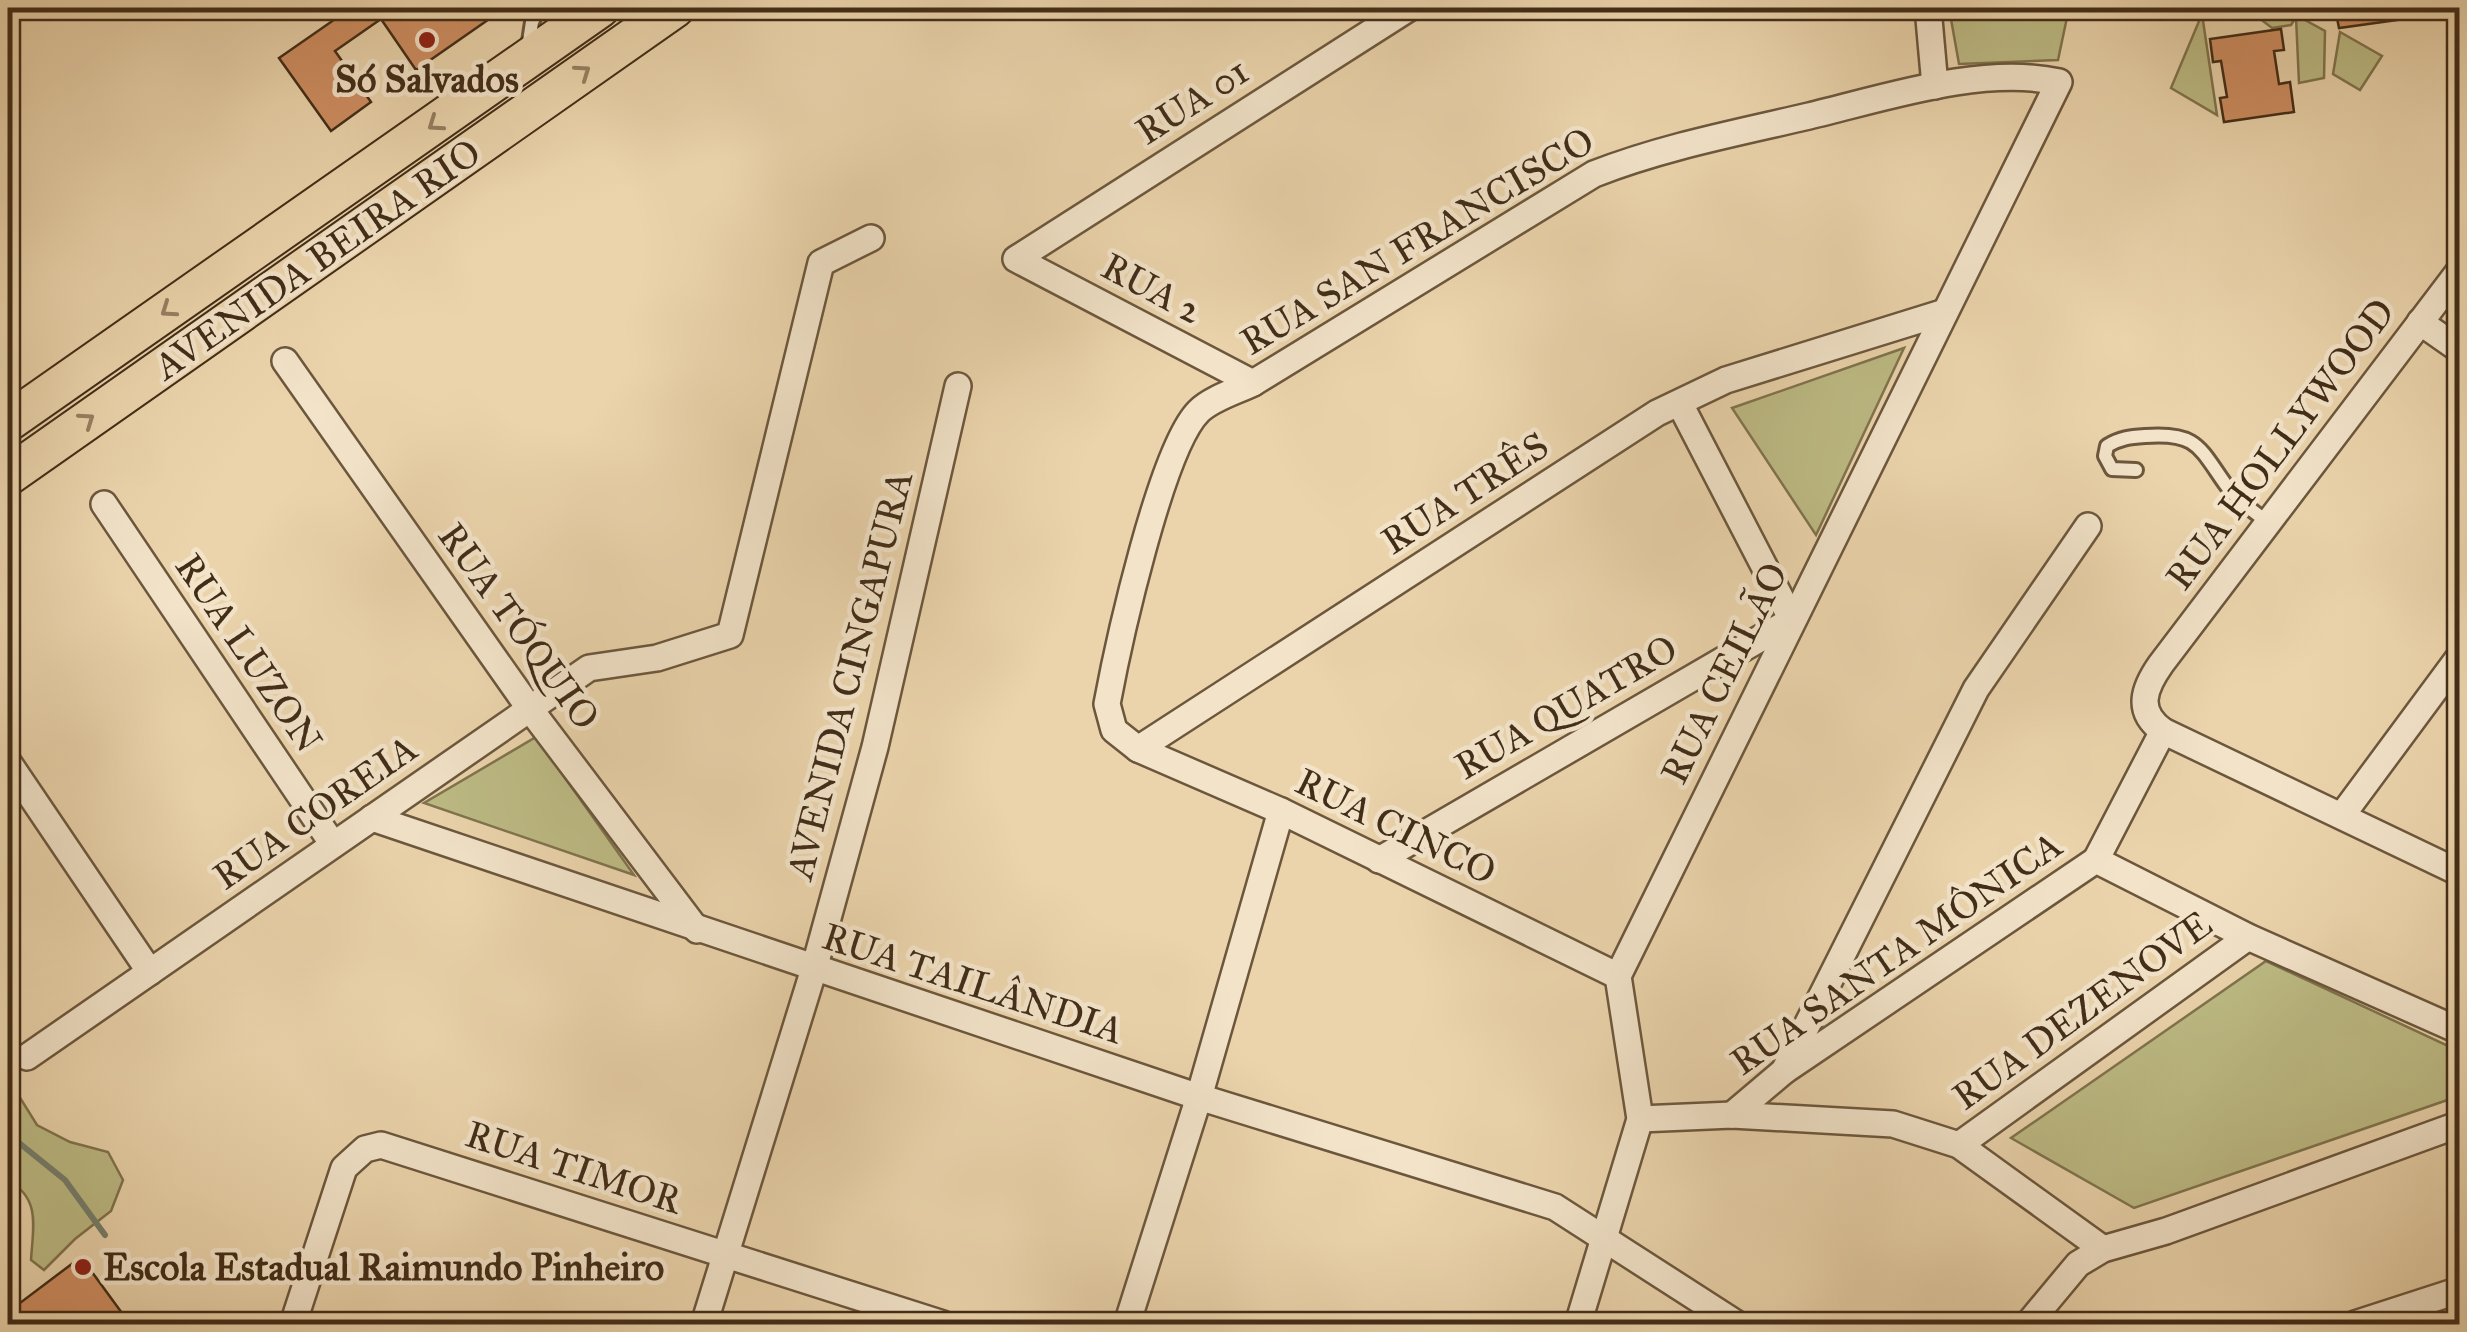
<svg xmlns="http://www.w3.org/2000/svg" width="2467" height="1332" font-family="'IM FELL Great Primer',serif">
  <rect width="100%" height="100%" fill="#ebd4ac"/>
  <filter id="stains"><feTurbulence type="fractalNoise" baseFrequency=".002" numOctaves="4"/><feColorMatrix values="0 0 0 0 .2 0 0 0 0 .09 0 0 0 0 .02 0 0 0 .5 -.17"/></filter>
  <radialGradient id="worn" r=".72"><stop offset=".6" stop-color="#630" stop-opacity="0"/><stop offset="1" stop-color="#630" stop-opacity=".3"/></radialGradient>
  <!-- green -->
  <g fill="#bdbb85" stroke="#80744e" stroke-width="2.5">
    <path d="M1949 8H2069L2058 60 1959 64Z"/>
    <path d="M2246 8H2283L2325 31 2324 78 2299 83 2296 17 2291 25 2272 28Z"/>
    <path d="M2202 14 2217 115 2171 88Z"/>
    <path d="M2340 32 2382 56 2360 90 2333 74Z"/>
    <path d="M1904 348 1816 535 1732 408Z"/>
    <path d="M536 737 634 875 424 803Z"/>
    <path d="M2266 961 2459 1051V1096L2134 1208 2011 1138Z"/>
    <path d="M8 1093 19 1096 37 1125 70 1142 108 1152 123 1180 111 1211 75 1239 44 1270 31 1260C33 1226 41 1199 8 1180Z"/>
  </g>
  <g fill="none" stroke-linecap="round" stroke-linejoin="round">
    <!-- stream -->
    <path stroke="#76806e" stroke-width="6" d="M8 1134 65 1180 105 1235"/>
  </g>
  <!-- building -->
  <g fill="#ce8e62" stroke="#422d18" stroke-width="2.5">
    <path d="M336 8H505L416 70 381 19 335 51 371 102 331 131 279 58 341 15Z"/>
    <path d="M2335 8H2411L2412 18 2339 28Z"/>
    <path d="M2281 29 2284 50 2274 51 2279 84 2290 82 2294 112 2224 122 2220 98 2227 97 2221 61 2213 62 2210 39Z"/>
    <path d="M81 1257 130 1324H8V1312Z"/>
  </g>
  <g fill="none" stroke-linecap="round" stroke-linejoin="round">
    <defs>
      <g id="lane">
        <path d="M528 48 532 22 539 8"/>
        <path d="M2136 470 2112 469 2105 456 2107 446C2120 438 2130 437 2145 436 2197 432 2199 447 2226 485 2236 500 2254 511 2268 523"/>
      </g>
      <g id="street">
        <path d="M1928 8 1935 86"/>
        <path d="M2460 270 2161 664C2144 688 2135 711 2163 731L2460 873"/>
        <path d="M2420 322 2460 350"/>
        <path d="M285 361 530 709 697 930"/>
        <path d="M1253 383 1016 259 1409 8"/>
        <path d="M104 504 332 843"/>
        <path d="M1138 749 1281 811 1618 976"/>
        <path d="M8 762 150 972"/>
        <path d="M2343 814 2460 656"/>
        <path d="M372 818 1199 1097 1555 1207 1737 1324"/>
        <path d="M1379 860 1792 620 1680 404"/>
        <path d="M2096 860 2163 731"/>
        <path d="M27 1057 589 668 657 658 730 635 821 263 871 238"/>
        <path d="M1784 1071 1976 689 2088 526"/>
        <path d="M1732 1115 1784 1071 2096 860 2248 937 2460 1031"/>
        <path d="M1640 1119 1732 1115 1893 1124 1959 1145 2103 1249"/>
        <path d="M1959 1145 2248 937"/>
        <path d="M293 1324 344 1168 365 1149 381 1145 943 1324"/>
        <path d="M704 1324 814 969 875 747 958 386"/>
        <path d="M1127 1324 1199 1097 1281 811"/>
        <path d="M1578 1324 1640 1119 1618 976 2059 82C1981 65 1885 98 1809 116 1736 133 1663 147 1594 174L1253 383C1237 391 1212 398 1199 411 1161 448 1118 645 1107 704L1114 730 1138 749 1657 413 1726 380 1945 312"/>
        <path d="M2028 1324 2078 1264 2103 1249 2166 1231 2460 1124"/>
        <path d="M2355 1324 2460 1290"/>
      </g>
      <g id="primary">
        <path d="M8 422 600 8"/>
        <path d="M8 476 675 8"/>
      </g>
    </defs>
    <!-- lane casing -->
    <use href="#lane" stroke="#6c573d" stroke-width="18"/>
    <!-- street casing -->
    <use href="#street" stroke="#6c573d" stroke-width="30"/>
    <!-- primary casing -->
    <use href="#primary" stroke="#422d18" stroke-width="42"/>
    <!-- lane -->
    <use href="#lane" stroke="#f2e3c9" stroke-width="12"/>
    <!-- street -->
    <use href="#street" stroke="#f2e3c9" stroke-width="25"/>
    <!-- primary -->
    <use href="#primary" stroke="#ebd4ac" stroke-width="38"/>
  </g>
  <!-- one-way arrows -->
  <defs><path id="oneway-chevron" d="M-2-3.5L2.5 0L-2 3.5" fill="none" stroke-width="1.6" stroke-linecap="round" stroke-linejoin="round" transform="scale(2.5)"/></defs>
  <g stroke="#968062">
    <use href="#oneway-chevron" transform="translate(583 72) rotate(-35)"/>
    <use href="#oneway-chevron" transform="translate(435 124) rotate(145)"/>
    <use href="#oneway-chevron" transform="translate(168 310) rotate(145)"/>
    <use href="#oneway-chevron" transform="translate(87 420) rotate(-35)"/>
  </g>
  <!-- markers -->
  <g fill="#8f2418" stroke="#f2e3c9" stroke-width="4">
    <circle cx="427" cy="40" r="10"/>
    <circle cx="83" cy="1267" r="10"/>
  </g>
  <g text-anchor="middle" stroke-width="9" stroke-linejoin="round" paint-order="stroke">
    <!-- poi labels -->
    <g font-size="38" font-weight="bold" fill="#422d18" stroke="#f2e3c9">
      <text x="427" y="92">Só Salvados</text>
      <text x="103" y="1280" text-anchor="start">Escola Estadual Raimundo Pinheiro</text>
    </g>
    <!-- street labels -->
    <g font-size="38" fill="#422d18" stroke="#f2e3c9">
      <text transform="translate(1192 101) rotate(-33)" y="13">RUA 01</text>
      <text transform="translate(1417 241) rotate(-31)" y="13">RUA SAN FRANCISCO</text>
      <text transform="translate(317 259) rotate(-35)" y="13">AVENIDA BEIRA RIO</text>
      <text transform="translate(1152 288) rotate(28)" y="13">RUA 2</text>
      <text transform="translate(2280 444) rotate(-53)" y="13">RUA HOLLYWOOD</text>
      <text transform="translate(1465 493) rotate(-33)" y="13">RUA TRÊS</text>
      <text transform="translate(519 626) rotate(54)" y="13">RUA TÓQUIO</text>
      <text transform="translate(249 653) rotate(56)" y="13">RUA LUZON</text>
      <text transform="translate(1724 673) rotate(-64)" y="13">RUA CEILÃO</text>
      <text transform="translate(849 675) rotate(-76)" y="13">AVENIDA CINGAPURA</text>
      <text transform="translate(1566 707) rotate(-30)" y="13">RUA QUATRO</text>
      <text transform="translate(315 812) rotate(-35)" y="13">RUA COREIA</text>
      <text transform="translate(1396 826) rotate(26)" y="13">RUA CINCO</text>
      <text transform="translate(1896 953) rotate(-35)" y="13">RUA SANTA MÔNICA</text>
      <text transform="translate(973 983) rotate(18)" y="13">RUA TAILÂNDIA</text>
      <text transform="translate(2082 1010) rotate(-36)" y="13">RUA DEZENOVE</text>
      <text transform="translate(574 1167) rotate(18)" y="13">RUA TIMOR</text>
    </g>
  </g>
  <!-- margin -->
  <rect width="2467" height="1332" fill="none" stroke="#ebd4ac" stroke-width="40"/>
  <rect x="10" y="10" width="2447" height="1312" fill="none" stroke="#422d18" stroke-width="5"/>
  <rect x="20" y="20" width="2427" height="1292" fill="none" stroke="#422d18" stroke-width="2.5"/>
  <rect width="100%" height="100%" filter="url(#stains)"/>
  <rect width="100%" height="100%" fill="url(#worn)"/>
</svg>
